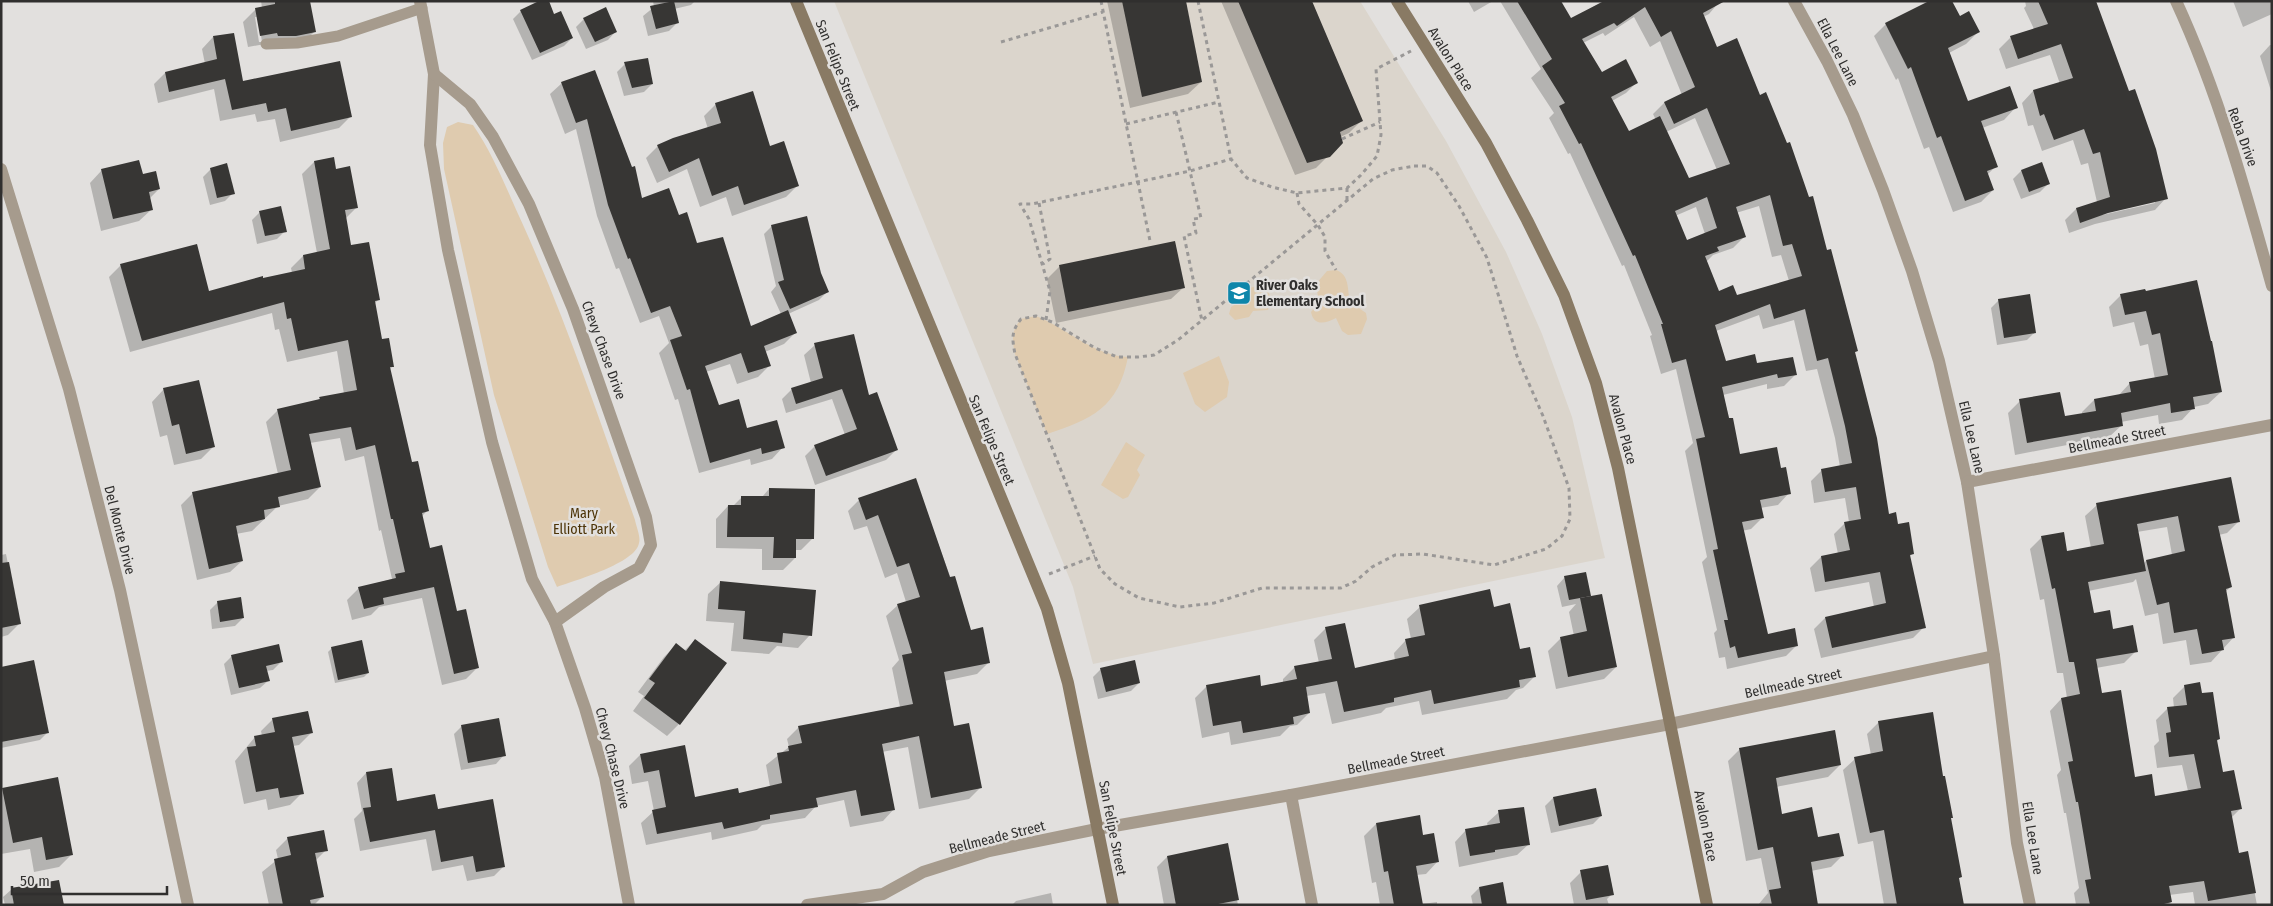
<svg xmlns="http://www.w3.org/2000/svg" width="2273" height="906" font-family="'Fira Sans Condensed',sans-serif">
  <rect width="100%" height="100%" fill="#e2e0de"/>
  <!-- built -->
  <path fill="#dbd5cc" d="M834 1H1360L1446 141 1506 252 1542 334 1572 417 1605 558 1093 664 1073 587Z"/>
  <!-- green -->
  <g fill="#dfcbaf">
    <path d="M458 122 473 125C495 157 508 193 524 227 567 323 600 421 635 520 636 526 641 537 639 543 636 563 576 580 557 587L548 567 494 395 444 169 443 143 447 127Z"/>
    <path d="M1336 270C1350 275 1347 289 1350 302L1366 313 1367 319 1361 334 1348 335 1342 331 1336 318C1326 323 1314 327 1311 312L1319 303 1316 284 1327 271Z"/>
    <path d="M1259 285H1264L1271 297 1268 310 1253 311 1249 317 1235 320 1229 314 1231 307C1243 300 1244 303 1250 288Z"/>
    <path d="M1036 316C1067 328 1094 356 1128 357 1118 408 1092 419 1047 434L1015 354C1012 338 1011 332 1021 319Z"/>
    <path d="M1219 356 1229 382 1227 397 1205 412 1195 404 1183 373Z"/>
    <path d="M1126 442 1145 455 1137 470 1140 475 1128 497 1123 499 1101 485Z"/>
  </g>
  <!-- shadow -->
  <g fill="#0003" fill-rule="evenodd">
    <path d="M261 1H301L314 32 302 44H265L248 47 243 22 256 9 262 8ZM255 17H258L262 42H259Z"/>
    <path d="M653 1H695L691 5 674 9 677 23 669 31 648 36 643 16 654 7Z"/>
    <path d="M1107 1H1185L1201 82 1188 94 1130 108Z"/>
    <path d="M1221 1H1311L1361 121 1349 133 1340 137 1341 143 1316 168 1295 175Z"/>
    <path d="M1468 1H1493L1474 12Z"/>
    <path d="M1500 1H1559L1571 20 1603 1H1720L1709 14 1703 17 1716 48 1826 252 1830 250 1857 351 1854 353 1888 515 1897 525 1913 553 1909 557 1924 627 1913 638 1821 658 1814 629 1825 618 1874 607 1869 582 1815 592 1810 568 1821 557 1838 554 1834 534 1845 523 1849 522 1845 498 1814 503 1811 481 1822 470 1840 467 1835 438 1817 369 1806 371 1794 320 1763 329 1759 315 1716 331 1726 363 1756 365 1795 375 1784 386 1767 389V384L1723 395 1739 455 1780 469 1789 493 1778 505 1760 508 1762 518 1751 529 1742 531 1767 635 1797 645 1786 656 1727 669 1725 657 1719 658 1714 633 1717 630 1702 562 1707 557 1685 451 1693 443 1676 369 1661 374 1650 336 1652 335 1624 265 1622 266 1570 153 1568 154 1549 118 1554 113 1531 78 1541 69ZM1634 17 1650 47 1660 41 1682 95 1664 103 1653 114 1656 120 1629 132 1612 101 1626 93 1637 82 1602 74 1583 43 1603 33 1605 36ZM1695 118 1717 170 1688 179 1666 132ZM1759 206 1772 257 1781 255 1789 281 1736 297 1718 292 1706 262 1713 255 1733 248 1744 237 1736 213ZM1696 207 1705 234 1687 241 1675 216Z"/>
    <path d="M2025 1H2095L2166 198 2155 210 2095 224 2069 233 2065 220 2076 209 2097 202 2088 163 2081 165 2073 140 2042 151 2033 125 2028 126 2022 103 2033 91 2060 84 2050 55 2006 69 1999 49 2011 37 2034 29 2024 8 2026 6ZM2155 201V203L2102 215V213Z"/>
    <path d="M2233 1H2272V14L2243 27Z"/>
    <path d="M521 11 554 16 572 38 564 46 532 60 513 19Z"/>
    <path d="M1959 17 1978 32 1966 44 1949 53 1967 103 2016 107 2004 120 1982 128 1996 166 1987 175 1993 190 1981 202 1953 212 1929 147 1924 149 1898 78 1896 80 1874 36 1886 24Z"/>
    <path d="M584 19 616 31 608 40 586 49 576 27Z"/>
    <path d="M213 37 242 82 350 117 339 128 280 142 275 119 257 122 255 114 220 121 214 89 158 103 154 84 165 73 205 64 202 49Z"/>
    <path d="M2270 45H2272L2271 91 2260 56Z"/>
    <path d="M625 64 652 84 644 92 624 96 617 72Z"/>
    <path d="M594 71 641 199 678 217 750 327 781 314 771 292 776 286 764 234 772 226 820 274 827 292 819 300 788 314 795 333 784 344 765 352 770 365 758 377 737 384 730 364 706 372 718 406 746 430 783 447 772 459 751 465 750 459 699 473 678 399 675 400 659 353 669 343 659 316 640 323 619 268 616 269 597 216 576 129 565 134 550 94 562 83Z"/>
    <path d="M716 104 769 148 798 185 786 197 732 216 726 197 700 207 687 169 657 183 646 158 658 146 708 129 704 116Z"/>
    <path d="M314 162 335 170 357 207 345 219 350 246 379 299 374 304 381 341 393 366 389 370 411 464 427 511 421 517 429 550 478 667 466 679 442 685 422 598 379 607 371 615 352 620 347 600 359 588 392 579 381 530 379 531 364 456 345 461 340 438 310 443 320 487 308 499 278 506 252 531 236 534 242 561 230 572 197 580 181 505 193 493 278 474 266 422 278 410 317 401 320 398 344 394 337 351 287 362 279 329 275 330 272 313 130 352 109 277 121 265 208 292 292 273 291 268 303 256 317 253 302 174Z"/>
    <path d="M2041 164 2048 184 2040 192 2021 199 2013 179 2021 171Z"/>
    <path d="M211 169 233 193 225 201 210 205 203 177Z"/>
    <path d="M102 170 159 189 149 199 152 209 139 221 101 231 90 183Z"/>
    <path d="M260 212 285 231 277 239 257 244 252 220Z"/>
    <path d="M1174 243 1184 287 1171 299 1056 323 1047 279 1059 267Z"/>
    <path d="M2144 290 2221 392 2208 404 2194 407 2182 420 2159 424 2158 415 2121 422 2122 425 2109 437 2015 455 2008 413 2020 401 2064 418 2082 415V412L2094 400 2118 396 2130 383 2155 379 2148 344 2140 346 2134 322 2113 327 2109 307 2121 295Z"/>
    <path d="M1999 300 2035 332 2027 340 1997 345 1991 308Z"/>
    <path d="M815 345 868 397 897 449 886 460 815 485 805 456 815 446 845 435 832 399 786 413 782 399 792 389 811 383 804 355Z"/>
    <path d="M164 389 213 447 201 459 174 465 167 435 160 437 152 402Z"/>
    <path d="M915 480 970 631 988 663 977 674 944 681 953 728 980 788 969 799 919 809 908 747 882 752 894 809 883 821 850 827 844 800 816 806 805 818 762 825 757 830 712 840 711 832 646 845 641 823 654 811 648 781 632 784 629 766 640 755 694 798 738 794 770 787 766 765 789 747 787 739 799 727 900 707 892 668 899 660 886 616 898 605 906 602 897 573 885 578 867 526 854 530 848 511 859 500Z"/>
    <path d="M769 489 813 538 801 550H795V558L783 570H762V549L716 548V519L728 506H733L742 497 761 498Z"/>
    <path d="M2097 505 2238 522 2227 533 2219 535 2231 587 2225 592 2233 638 2211 662 2190 665 2186 640 2163 644 2158 613 2145 616 2136 579 2133 582 2088 591 2093 614 2136 651 2124 663 2096 668 2101 695 2134 778 2154 798 2188 791 2182 765 2157 768 2154 746 2159 741 2156 720 2168 708H2174L2173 698 2185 686 2201 695 2219 739 2216 742 2222 773 2241 808 2231 818 2238 855 2247 853 2257 905H2195L2193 892 2169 895 2171 902 2168 905H2076L2074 893 2079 888 2066 813H2064L2057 775 2061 770 2050 711 2061 699 2067 698 2063 673H2057L2044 599 2040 600 2030 549 2042 537 2066 552 2091 548 2085 516ZM2167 527 2172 555 2146 561 2143 564 2137 532Z"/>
    <path d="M6 554 20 623 8 635 1 637V555Z"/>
    <path d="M1565 577 1590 595 1616 667 1604 679 1556 689 1548 651 1561 638 1574 636 1569 612 1576 604 1562 607 1557 586Z"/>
    <path d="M721 582 810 635 798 648 777 646 769 654 731 651 734 623 706 621 708 594Z"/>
    <path d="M218 602 243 618 235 626 212 629 210 610Z"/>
    <path d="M1420 607 1493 609 1535 676 1523 688 1516 690 1507 699 1422 715 1419 701 1386 708 1381 713 1332 724 1325 693 1306 696 1309 713 1297 725 1290 726 1280 736 1231 745 1229 732 1202 738 1195 698 1207 686 1260 687 1283 683V679L1295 667 1319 663 1314 640 1326 628 1354 670 1395 661 1394 653 1406 640 1411 639 1407 619Z"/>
    <path d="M695 640 679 724 667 736 633 711 644 696 638 692 664 657 676 645 684 651Z"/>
    <path d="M332 648 368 673 364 677 335 683 328 652Z"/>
    <path d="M232 656 281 662 273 670 266 671 269 680 260 688 231 695 224 664Z"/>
    <path d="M1 668 48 732 40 740 1 748Z"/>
    <path d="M1101 669 1139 683 1131 691 1098 699 1093 677Z"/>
    <path d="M273 719 311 733 299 745 293 746 302 793 290 805 268 810 266 799 244 804 235 761 255 737 262 736 261 731Z"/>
    <path d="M1879 722 1950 819 1960 877 1958 879 1963 905H1884L1873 841 1858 844 1843 770 1855 759 1871 755 1867 734Z"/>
    <path d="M462 726 504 755 496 764 461 770 454 734Z"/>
    <path d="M1740 749 1840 765 1828 777 1776 787 1781 815 1843 855 1831 867 1811 871 1817 905H1758L1768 893 1761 858 1746 861 1728 761Z"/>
    <path d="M366 773 396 802 437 810 504 866 494 876 467 881 463 865 432 871 426 839 360 851 354 819 362 811 357 783Z"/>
    <path d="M3 789 71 855 59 867 34 872 30 849 1 854Z"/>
    <path d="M1553 798 1601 816 1593 824 1551 833 1545 806Z"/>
    <path d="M1499 812 1529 844 1517 855 1459 867 1455 842 1466 830 1488 827 1487 823Z"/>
    <path d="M1376 824 1422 837 1438 861 1426 874 1416 875 1422 904 1437 902V905H1380L1376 882 1372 883 1364 836Z"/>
    <path d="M288 838 326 850 315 861 322 897 314 905H269L262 872 278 859 276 850Z"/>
    <path d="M1227 844 1238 905H1164L1157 867 1167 857Z"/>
    <path d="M1581 872 1612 894 1607 899 1609 905H1574L1570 883Z"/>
    <path d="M1479 888 1505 905H1473L1471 896Z"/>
    <path d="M12 889 62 905H5L3 897Z"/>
    <path d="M1051 893 1053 905H1012L1016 901Z"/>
  </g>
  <!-- building -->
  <g fill="#373634" fill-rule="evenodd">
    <path d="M275 1H310L316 32 296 36H278L277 33 260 36 255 8 275 4Z"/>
    <path d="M539 1H549L554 14 561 11 573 38 540 53 520 10Z"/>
    <path d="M674 1 679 23 656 29 650 6Z"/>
    <path d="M1122 1H1186L1202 82 1142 97Z"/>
    <path d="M1238 1H1312L1363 121 1340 132 1343 143 1330 157 1307 163Z"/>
    <path d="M1517 1H1561L1571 18 1604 1H1725L1703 13 1717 47 1737 38 1760 95 1766 92 1787 143 1790 142 1809 197 1813 196 1827 250 1831 249 1858 351 1855 352 1877 438 1889 514 1896 512 1898 524 1909 522 1914 554 1910 555 1926 628 1832 648 1825 617 1886 603 1880 572 1825 582 1821 556 1850 550 1844 522 1861 519 1856 487 1825 492 1821 469 1852 463 1845 426 1828 358 1817 361 1805 309 1774 319 1770 304 1715 325 1726 361 1755 354 1757 363 1793 357 1797 375 1778 378 1777 374 1722 387 1729 418H1733L1740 454 1777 447 1781 468 1786 467 1791 494 1760 500 1764 518 1742 522 1768 634 1795 628 1798 646 1738 658 1735 646 1730 648 1724 620H1728L1713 550 1718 549 1696 439 1705 437 1686 359 1672 363 1661 324H1663L1635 255 1633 256 1581 143 1579 144 1559 106 1565 103 1542 66 1552 59ZM1645 7 1661 37 1671 31 1695 87 1664 102 1674 124 1707 108 1730 164 1689 178 1660 116 1629 131 1611 97 1638 83 1626 59 1602 72 1582 39 1614 23 1617 26ZM1770 195 1783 246 1792 244 1802 276 1737 295 1733 285 1719 291 1705 256 1719 251 1717 247 1746 237 1736 207ZM1707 197 1717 228 1687 240 1675 211Z"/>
    <path d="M1929 1H1952L1960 16 1969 11 1980 32 1948 48 1968 101 2010 86 2018 108 1981 121 1998 167 1987 171 1994 190 1965 201 1941 136 1937 138 1911 67 1908 69 1885 23Z"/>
    <path d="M2038 1H2096L2129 91 2135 89 2156 149 2168 199 2108 213 2080 223 2076 208 2110 197 2100 152 2093 154 2084 129 2054 140 2044 114 2040 116 2033 90 2073 78 2061 44 2018 59 2010 36 2048 24Z"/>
    <path d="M606 7 617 32 595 42 583 18Z"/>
    <path d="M234 33 243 81 340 61 352 117 291 131 286 108 268 112 266 103 232 110 225 79 169 92 165 72 217 59 213 36Z"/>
    <path d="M648 58 653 84 632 88 624 62Z"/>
    <path d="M595 70 632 167 635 166 642 198 669 188 679 215 687 212 697 243 723 237 751 326 788 310 797 333 764 346 771 366 748 373 741 353 705 366 719 405 739 399 747 428 777 420 785 448 762 454 761 448 710 463 690 389 687 390 670 340 682 336 670 306 651 313 630 258 628 259 608 205 587 119 576 123 561 82Z"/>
    <path d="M753 91 770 146 784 141 799 186 744 205 738 186 712 196 699 158 669 172 657 145 673 138 721 123 715 103Z"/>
    <path d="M334 157 336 169 350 166 358 208 345 210 351 245 369 242 380 300 375 301 382 339 389 338 394 367H390L412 462 418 461 429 511 422 513 430 548 442 545 457 611 466 609 479 668 454 674 434 587 383 598 384 604 364 609 358 587 396 578 395 574 405 572 393 519H391L375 445 356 450 351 427 309 434 321 487 278 497 280 507 264 510 265 519 236 526 243 561 209 569 192 492 291 470 277 409 320 399 319 397 357 390 348 340 298 351 291 318 287 319 284 302 142 341 131 303 120 264 197 244 209 291 263 276V278L305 269 303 255 330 249 314 161Z"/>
    <path d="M139 160 143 174 156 171 160 189 149 192 153 210 113 219 101 169Z"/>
    <path d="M2042 162 2050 184 2029 192 2021 170Z"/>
    <path d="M227 163 235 194 217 198 210 168Z"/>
    <path d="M281 206 287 232 265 236 259 211Z"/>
    <path d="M807 216 821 273 829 292 790 309 778 282 784 280 771 225Z"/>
    <path d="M1175 241 1185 288 1068 312 1059 265Z"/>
    <path d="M2197 280 2211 341H2212L2222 392 2193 397 2195 409 2171 413 2170 403 2121 413 2123 426 2027 443 2019 399 2060 392 2065 416 2096 411 2094 399 2131 392 2129 382 2168 375 2160 333 2152 335 2146 311 2125 315 2120 294 2145 289 2146 291Z"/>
    <path d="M2030 294 2036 333 2004 338 1998 299Z"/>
    <path d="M854 334 869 395 877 392 898 450 826 476 814 445 857 429 842 389 796 404 791 388 823 378 814 343Z"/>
    <path d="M199 380 215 447 186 454 179 424 172 426 163 388Z"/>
    <path d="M2231 477 2240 522 2218 526 2232 587 2226 589 2235 638 2222 640 2224 650 2202 654 2197 629 2174 633 2169 602 2157 605 2146 560 2185 551 2178 516 2137 524 2146 571 2088 582 2094 613 2110 610 2113 629 2133 625 2138 652 2096 659 2102 693 2121 690 2135 777 2152 774 2155 796 2201 788 2194 754 2169 757 2166 733 2171 732 2167 707 2187 705 2184 685 2200 682 2202 693 2213 692 2220 739 2217 740 2223 772 2234 770 2242 809 2231 811 2239 853 2248 851 2256 893 2208 901 2204 881 2169 886 2172 902 2160 905H2090L2085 880 2091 879 2078 802H2076L2068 762 2073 761 2061 698 2080 694 2074 662H2069L2055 588 2052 589 2041 536 2064 532 2067 551 2104 544 2096 503Z"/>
    <path d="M916 478 950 577 955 576 971 630 983 627 990 663 944 672 954 726 969 723 982 788 931 798 919 736 882 744 895 810 861 816 856 790 816 798 818 807 770 815V819L724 829 722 822 657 834 652 810 666 807 659 770 644 773 640 754 685 745 695 797 738 788 739 793 782 783 777 753 789 751 788 746 802 743 798 726 913 704 902 655 912 653 897 604 920 597 909 563 897 567 878 515 866 520 858 498Z"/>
    <path d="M769 488 815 489 814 539H796V558H773L774 537H727L728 505H741V496H769Z"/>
    <path d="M9 562 21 624 1 628V563Z"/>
    <path d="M1586 572 1591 596 1569 600 1564 576Z"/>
    <path d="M720 581 816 590 812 636 783 633 782 643 743 639 745 611 718 609Z"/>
    <path d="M1490 589 1494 607 1510 603 1520 649 1530 647 1536 677 1519 680 1520 687 1434 704 1431 690 1394 698V702L1344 712 1337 681 1306 687 1310 713 1293 717 1294 724 1243 733 1241 721 1213 726 1206 685 1260 675 1261 686 1297 679 1294 666 1332 659 1325 627 1345 623 1355 668 1409 656 1405 639 1425 635 1419 605Z"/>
    <path d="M1602 594 1617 667 1568 677 1560 637 1587 631 1580 598Z"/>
    <path d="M241 597 244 618 220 622 217 601Z"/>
    <path d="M695 639 727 663 680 725 644 698 655 683 649 679 676 643 686 651Z"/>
    <path d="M362 640 369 673 338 680 331 647Z"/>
    <path d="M279 644 283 662 266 666 270 681 239 688 231 655Z"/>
    <path d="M34 660 49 733 1 742V667Z"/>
    <path d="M1135 660 1140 683 1106 692 1100 668Z"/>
    <path d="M308 711 313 733 292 737 304 794 280 798 278 788 256 792 247 747 256 746 254 736 275 732 272 718Z"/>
    <path d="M1933 712 1943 776H1945L1953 818H1951L1962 877 1959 878 1964 905H1897L1884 830 1870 833 1854 757 1883 751 1878 721Z"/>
    <path d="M499 718 506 756 468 763 461 725Z"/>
    <path d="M1835 730 1841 765 1776 778 1782 814 1812 807 1818 837 1839 833 1844 856 1811 862 1818 905H1772L1769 890 1781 888 1773 847 1758 850 1739 748Z"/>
    <path d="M392 768 397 801 435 794 438 809 493 799 505 867 476 872 473 856 441 862 435 830 370 842 363 808 371 807 366 772Z"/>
    <path d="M58 777 73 855 46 860 42 837 13 843 2 788Z"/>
    <path d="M1596 788 1602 816 1559 826 1553 797Z"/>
    <path d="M1524 807 1530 845 1495 850V852L1470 856 1465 829 1500 823 1498 810Z"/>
    <path d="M1420 815 1423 835 1434 833 1439 862 1416 866 1423 905H1394L1388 871 1384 872 1376 823Z"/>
    <path d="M324 830 328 851 315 853 324 897 310 900 311 905H283L274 859 291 855 287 837Z"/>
    <path d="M1228 843 1239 900 1213 905H1176L1167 856Z"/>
    <path d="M1608 865 1614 895 1586 900 1580 870Z"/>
    <path d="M59 880 64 905H14L11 888Z"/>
    <path d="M1503 882 1507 905H1482L1479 887Z"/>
  </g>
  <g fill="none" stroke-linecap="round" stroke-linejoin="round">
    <!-- path -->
    <g stroke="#9a9897" stroke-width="3" stroke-dasharray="4 4" stroke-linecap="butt">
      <path d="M1101 1 1150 241"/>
      <path d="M1198 1 1231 159 1247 178 1272 187 1297 193 1347 188 1361 175 1377 156 1381 135 1376 69 1411 51"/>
      <path d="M1001 42 1103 12"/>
      <path d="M1176 112 1201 218 1193 219 1196 233 1184 236 1202 321"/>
      <path d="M1126 124 1219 102"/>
      <path d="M1342 139 1380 122"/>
      <path d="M1414 166H1427L1437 173 1459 206 1487 258 1517 356 1543 416 1569 488 1570 519 1562 536 1546 549 1494 565 1423 554 1395 555 1372 567 1356 581 1341 588H1262L1214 603 1180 607 1139 598 1115 584 1100 569 1015 354C1012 338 1011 332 1021 319L1036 316 1052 322 1095 348 1117 357H1138L1154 355 1178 340 1373 179 1392 170Z"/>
      <path d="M1347 188V201"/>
      <path d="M1297 193 1299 204 1318 225 1325 237V251L1336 270"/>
      <path d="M1039 203 1050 259 1043 264"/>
      <path d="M1046 320 1050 291 1029 219 1020 204H1032L1190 171 1231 159"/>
      <path d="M1049 574 1095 556"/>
    </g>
    <!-- lane -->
    <path stroke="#a69b8d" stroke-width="11" d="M266 44 297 43 338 36 422 8"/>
    <!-- street -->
    <g stroke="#a69b8d" stroke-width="12">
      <path d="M420 1 434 74 430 145 448 250 492 442 532 579 555 622 585 708 605 777 629 905"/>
      <path d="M1794 1 1827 61 1853 115 1883 190 1912 271 1939 361 1967 482 1994 656 2017 843 2030 905"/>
      <path d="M2176 1C2218 92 2245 189 2272 286"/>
      <path d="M434 74 470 104 493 137 529 204 573 309 646 517 651 545 639 568 604 587 555 622"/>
      <path d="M1 169 69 389 120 590 188 905"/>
      <path d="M1967 482 2272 425"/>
      <path d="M1291 795 1312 905"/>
      <path d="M807 905 883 894 923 872 989 851 1097 829 1291 795 1670 724 1994 656"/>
    </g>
    <!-- secondary -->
    <g stroke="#897a64" stroke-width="12">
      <path d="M796 1 1047 609 1068 683 1113 905"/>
      <path d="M1397 1 1486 143 1527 220 1564 295 1596 383 1618 468 1707 905"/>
    </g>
  </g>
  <!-- icons -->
  <defs>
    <symbol id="school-square" viewBox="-11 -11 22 22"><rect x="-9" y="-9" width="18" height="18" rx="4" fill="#0e86aa" stroke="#e2e0de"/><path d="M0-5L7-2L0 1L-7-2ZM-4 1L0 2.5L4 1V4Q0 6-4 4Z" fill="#fff"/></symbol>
  </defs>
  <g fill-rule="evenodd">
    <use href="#school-square" x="1225" y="279" width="28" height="28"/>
  </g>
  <g text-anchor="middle" stroke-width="5" stroke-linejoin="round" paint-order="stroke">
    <!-- street labels -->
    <g font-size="14" fill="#302f2e" stroke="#e2e0de">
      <text transform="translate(1838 52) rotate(63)" y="5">Ella Lee Lane</text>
      <text transform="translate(1451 59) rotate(58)" y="5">Avalon Place</text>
      <text transform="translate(838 65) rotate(68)" y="5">San Felipe Street</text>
      <text transform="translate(2243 137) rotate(70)" y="5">Reba Drive</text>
      <text transform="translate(604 350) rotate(70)" y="5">Chevy Chase Drive</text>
      <text transform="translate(1623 429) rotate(75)" y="5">Avalon Place</text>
      <text transform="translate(1972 437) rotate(77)" y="5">Ella Lee Lane</text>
      <text transform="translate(2117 439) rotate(-11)" y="5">Bellmeade Street</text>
      <text transform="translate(992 440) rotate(67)" y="5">San Felipe Street</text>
      <text transform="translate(120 530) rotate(76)" y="5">Del Monte Drive</text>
      <text transform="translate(1793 683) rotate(-12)" y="5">Bellmeade Street</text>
      <text transform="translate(613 758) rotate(76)" y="5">Chevy Chase Drive</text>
      <text transform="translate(1396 760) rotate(-11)" y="5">Bellmeade Street</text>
      <text transform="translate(1706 826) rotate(79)" y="5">Avalon Place</text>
      <text transform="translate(1113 828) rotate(79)" y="5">San Felipe Street</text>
      <text transform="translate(997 837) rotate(-14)" y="5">Bellmeade Street</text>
      <text transform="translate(2033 838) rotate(81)" y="5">Ella Lee Lane</text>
    </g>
    <!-- poi labels -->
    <g font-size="14" font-weight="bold" fill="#302f2e" stroke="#e2e0de" text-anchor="start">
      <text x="1256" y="290">River Oaks<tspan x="1256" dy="16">Elementary School</tspan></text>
    </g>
    <!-- park labels -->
    <g font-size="14" fill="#4c3306" stroke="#e2e0de">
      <text x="584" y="518">Mary<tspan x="584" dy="16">Elliott Park</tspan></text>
    </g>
  </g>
  <!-- border -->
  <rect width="2273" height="906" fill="none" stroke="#302f2e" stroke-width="5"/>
  <!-- scale -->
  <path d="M12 886v8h155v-8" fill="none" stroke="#302f2e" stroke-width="2.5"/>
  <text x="20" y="886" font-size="15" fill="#302f2e" stroke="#e2e0de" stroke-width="4" paint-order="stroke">50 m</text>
</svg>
